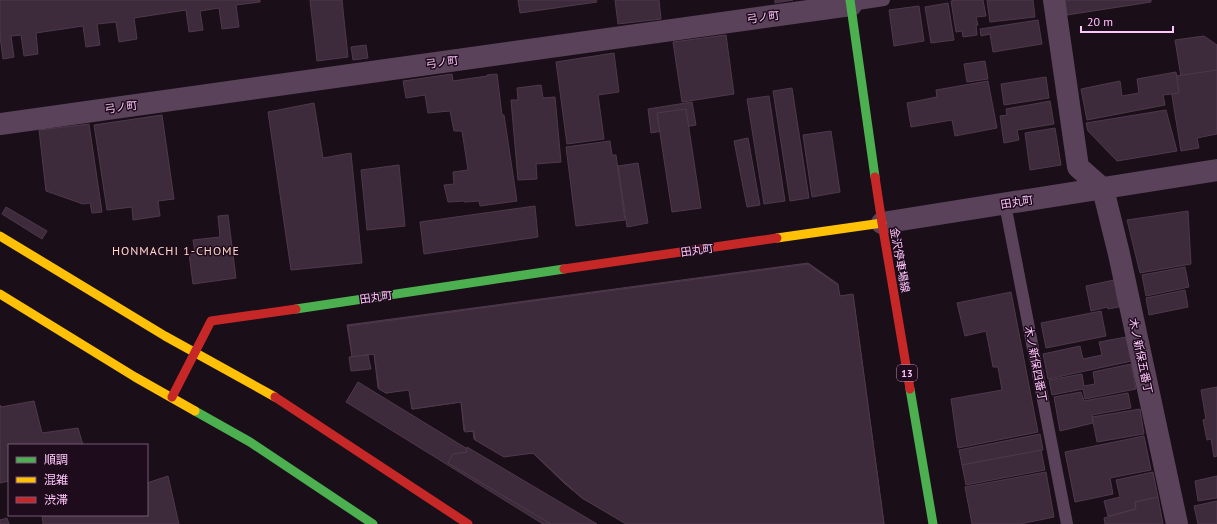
<svg xmlns="http://www.w3.org/2000/svg" width="1217" height="524" font-family="'PT Sans','Noto Sans JP',sans-serif">
  <rect width="100%" height="100%" fill="#1a0f18"/>
  <!-- building -->
  <g fill="#3d2b3b" stroke="#4f384c">
    <path d="M0 0H260V2L236 5 239 27 222 29 219 8 200 11 203 30 189 32 186 10 134 18 137 39 119 42 116 22 97 24 100 45 86 47 83 26 36 33 38 54 24 56 21 35 11 36 14 57 3 59 0 36Z"/>
    <path d="M310 0H342L348 57 317 61Z"/>
    <path d="M518 0H596L597 2 520 13Z"/>
    <path d="M615 0H659L661 19 618 24Z"/>
    <path d="M775 0H793L775 3Z"/>
    <path d="M955 0H983L986 16 976 17 978 25H976L977 35 963 37 962 31 956 32 951 1Z"/>
    <path d="M987 0H1033L1035 17 990 22Z"/>
    <path d="M1065 0H1151V2L1067 15Z"/>
    <path d="M948 3 954 40 931 43 925 7Z"/>
    <path d="M919 6 924 41 894 46 889 10Z"/>
    <path d="M1038 20 1042 44 993 52 990 34 981 36 980 29Z"/>
    <path d="M726 35 734 94 682 102 673 42Z"/>
    <path d="M1204 36 1217 45V119L1211 120 1213 128 1190 132 1175 40Z"/>
    <path d="M366 45 368 58 353 60 351 47Z"/>
    <path d="M614 53 619 92 598 95 604 139 567 144 556 62Z"/>
    <path d="M985 61 988 79 967 82 964 64Z"/>
    <path d="M1217 70V134L1197 138 1199 148 1181 151 1169 77Z"/>
    <path d="M1176 72 1179 93 1163 95 1165 105 1087 120 1081 89 1120 81 1122 96 1139 93 1137 79Z"/>
    <path d="M452 74 453 81 487 76V75L497 74 502 115H504L517 201 480 206 479 201 464 202V201L448 202 444 185 454 184 453 172 468 170 462 131H454L450 111 428 113 425 95 406 98 403 81Z"/>
    <path d="M1046 77 1049 98 1004 105 1001 84Z"/>
    <path d="M988 81 997 128 955 136 952 120 911 127 907 103 937 97 936 90Z"/>
    <path d="M541 85 543 98 555 97 561 162 536 164 537 179 518 180 511 100H518L517 88Z"/>
    <path d="M792 88 809 198 790 201 773 91Z"/>
    <path d="M769 96 785 201 764 204 747 99Z"/>
    <path d="M1050 101 1054 124 1017 130 1019 140 1004 143 1000 116 1007 115 1006 109Z"/>
    <path d="M692 102 696 125 651 133 648 109Z"/>
    <path d="M314 103 323 158 351 153 362 263 291 270 268 112Z"/>
    <path d="M686 109 701 208 672 212 657 113Z"/>
    <path d="M1166 110 1177 151 1117 161 1088 131 1086 123Z"/>
    <path d="M162 115 174 199 158 201 160 216 133 220 132 207 107 210 94 125Z"/>
    <path d="M89 124 102 212 92 213 90 203 83 204 46 191 39 130Z"/>
    <path d="M1055 128 1061 165 1030 170 1025 133Z"/>
    <path d="M831 131 840 192 812 197 803 135Z"/>
    <path d="M748 138 760 205 747 207 734 141Z"/>
    <path d="M610 141 612 155H616L625 220 576 226 566 147Z"/>
    <path d="M638 163 648 223 627 227 618 166Z"/>
    <path d="M399 165 405 226 367 230 361 170Z"/>
    <path d="M535 206 538 237 424 254 420 222Z"/>
    <path d="M6 207 47 231 42 239 2 214Z"/>
    <path d="M1188 211 1191 264 1140 273 1127 220Z"/>
    <path d="M228 215 236 278 193 284 189 254H195L193 240 220 237 218 216Z"/>
    <path d="M808 263 838 284 839 296 853 295 884 524H628L582 498 564 483 533 453 504 456 474 439 473 431H464L461 402 412 409 409 389 386 393 378 388 374 353 368 355 352 356 347 325Z"/>
    <path d="M808 264 838 285 840 296 853 294 884 524H626L582 498 533 453 504 457 475 440 474 431 465 432 461 402 412 409 409 390 386 393 379 389 374 354 352 357 348 326Z"/>
    <path d="M1185 267 1189 287 1146 296 1142 275Z"/>
    <path d="M1114 280 1119 307 1108 309 1107 307 1091 311 1086 286Z"/>
    <path d="M1185 290 1188 307 1149 315 1146 298Z"/>
    <path d="M1011 292 1038 432 958 448 951 399 1002 390 998 367H993L986 331 965 336 957 303Z"/>
    <path d="M1101 311 1106 336 1046 348 1041 323Z"/>
    <path d="M1126 337 1132 361 1048 379 1043 354 1080 346 1083 359 1102 355 1099 342Z"/>
    <path d="M368 355 371 369 351 371 349 357Z"/>
    <path d="M1131 364 1136 389 1085 399 1083 389 1052 395 1049 380 1082 374 1084 386 1095 384 1093 372Z"/>
    <path d="M358 382 590 524H543L346 402Z"/>
    <path d="M1217 387V456L1214 457 1211 439 1207 440 1203 420 1206 419 1201 390Z"/>
    <path d="M1081 392 1084 401 1128 393 1131 408 1092 415 1093 423 1060 431 1054 397Z"/>
    <path d="M34 401 42 433 78 428 83 445H9V481L0 483V405L1 407Z"/>
    <path d="M1140 409 1144 434 1097 442 1092 417Z"/>
    <path d="M1040 434 1043 450 962 465 959 450Z"/>
    <path d="M1144 436 1151 470 1110 478 1113 494 1075 502 1065 452Z"/>
    <path d="M467 447 597 524H551L448 463 453 454 467 452Z"/>
    <path d="M1041 450 1045 470 966 485 962 465Z"/>
    <path d="M1046 472 1054 517 1020 524H972L965 487Z"/>
    <path d="M1153 472 1158 497 1135 502 1136 509 1108 516 1104 501 1120 497 1116 480Z"/>
    <path d="M168 476 179 524H43L42 515H147V483Z"/>
    <path d="M1217 476V498L1198 501 1195 481Z"/>
    <path d="M1158 497 1163 524H1105L1104 518 1136 509 1135 502Z"/>
    <path d="M1217 501V524H1198L1194 506Z"/>
    <path d="M7 518 9 524H0V520Z"/>
  </g>
  <g fill="none" stroke-linecap="round" stroke-linejoin="round">
    <!-- lane -->
    <g stroke="#5a435a" stroke-width="12">
      <path d="M851 5 884 0"/>
      <path d="M1005 204 1067 524"/>
    </g>
    <!-- street -->
    <g stroke="#5a435a" stroke-width="22">
      <path d="M1054 0 1078 167 1103 189 1119 254 1177 524"/>
      <path d="M0 124 851 5"/>
      <path d="M882 223 1217 170"/>
    </g>
    <!-- fast -->
    <g stroke="#4caf50" stroke-width="9">
      <path d="M850 0 875 177"/>
      <path d="M296 309 564 269"/>
      <path d="M910 389 933 524"/>
      <path d="M195 411 250 442 373 524"/>
    </g>
    <!-- slow -->
    <g stroke="#ffc107" stroke-width="9">
      <path d="M0 236 165 336 275 397"/>
      <path d="M777 238 882 223"/>
      <path d="M0 294 135 377 195 411"/>
    </g>
    <!-- jam -->
    <g stroke="#c62828" stroke-width="9">
      <path d="M875 177 882 223 910 389"/>
      <path d="M564 269 777 238"/>
      <path d="M172 397 211 321 296 309"/>
      <path d="M275 397 468 524"/>
    </g>
  </g>
  <g text-anchor="middle" stroke-width="3" stroke-linejoin="round" paint-order="stroke">
    <!-- shield labels -->
    <rect fill="#1e0b1c" stroke="#bc8fba" stroke-width="1" x="897" y="365" width="20" height="16" rx="3"/>
    <g font-size="10" font-weight="bold" fill="#ffc7fd">
      <text x="907" y="377">13</text>
    </g>
    <!-- street labels -->
    <g font-size="11" fill="#ffc7fd" stroke="#1e0b1c">
      <text transform="translate(763 17) rotate(-8)" y="4">弓ノ町</text>
      <text transform="translate(442 62) rotate(-8)" y="4">弓ノ町</text>
      <text transform="translate(121 107) rotate(-8)" y="4">弓ノ町</text>
      <text transform="translate(1017 202) rotate(-9)" y="4">田丸町</text>
      <text transform="translate(697 250) rotate(-8)" y="4">田丸町</text>
      <text transform="translate(900 260) rotate(80)" y="4">金沢停車場線</text>
      <text transform="translate(376 297) rotate(-8)" y="4">田丸町</text>
      <text transform="translate(1141 356) rotate(78)" y="4">木ノ新保五番丁</text>
      <text transform="translate(1036 364) rotate(79)" y="4">木ノ新保四番丁</text>
    </g>
    <!-- neighbourhood labels -->
    <g font-size="12" letter-spacing="1" fill="#ffd9c9" stroke="#1e0b1c">
      <text x="176" y="255">HONMACHI 1-CHOME</text>
    </g>
  </g>
  <!-- legend -->
  <rect x="8" y="444" width="140" height="72" fill="#1e0b1c" stroke="#785676"/>
  <rect x="16" y="457" width="20" height="6" fill="#4caf50" stroke="#785676"/>
  <text x="44" y="464" font-size="12" fill="#ffc7fd">順調</text>
  <rect x="16" y="477" width="20" height="6" fill="#ffc107" stroke="#785676"/>
  <text x="44" y="484" font-size="12" fill="#ffc7fd">混雑</text>
  <rect x="16" y="497" width="20" height="6" fill="#c62828" stroke="#785676"/>
  <text x="44" y="504" font-size="12" fill="#ffc7fd">渋滞</text>
  <!-- scale -->
  <path d="M1081 26v6h92v-6" fill="none" stroke="#ffc7fd" stroke-width="2"/>
  <text x="1087" y="26" font-size="12" fill="#ffc7fd" stroke="#1e0b1c" stroke-width="3" paint-order="stroke">20 m</text>
</svg>
